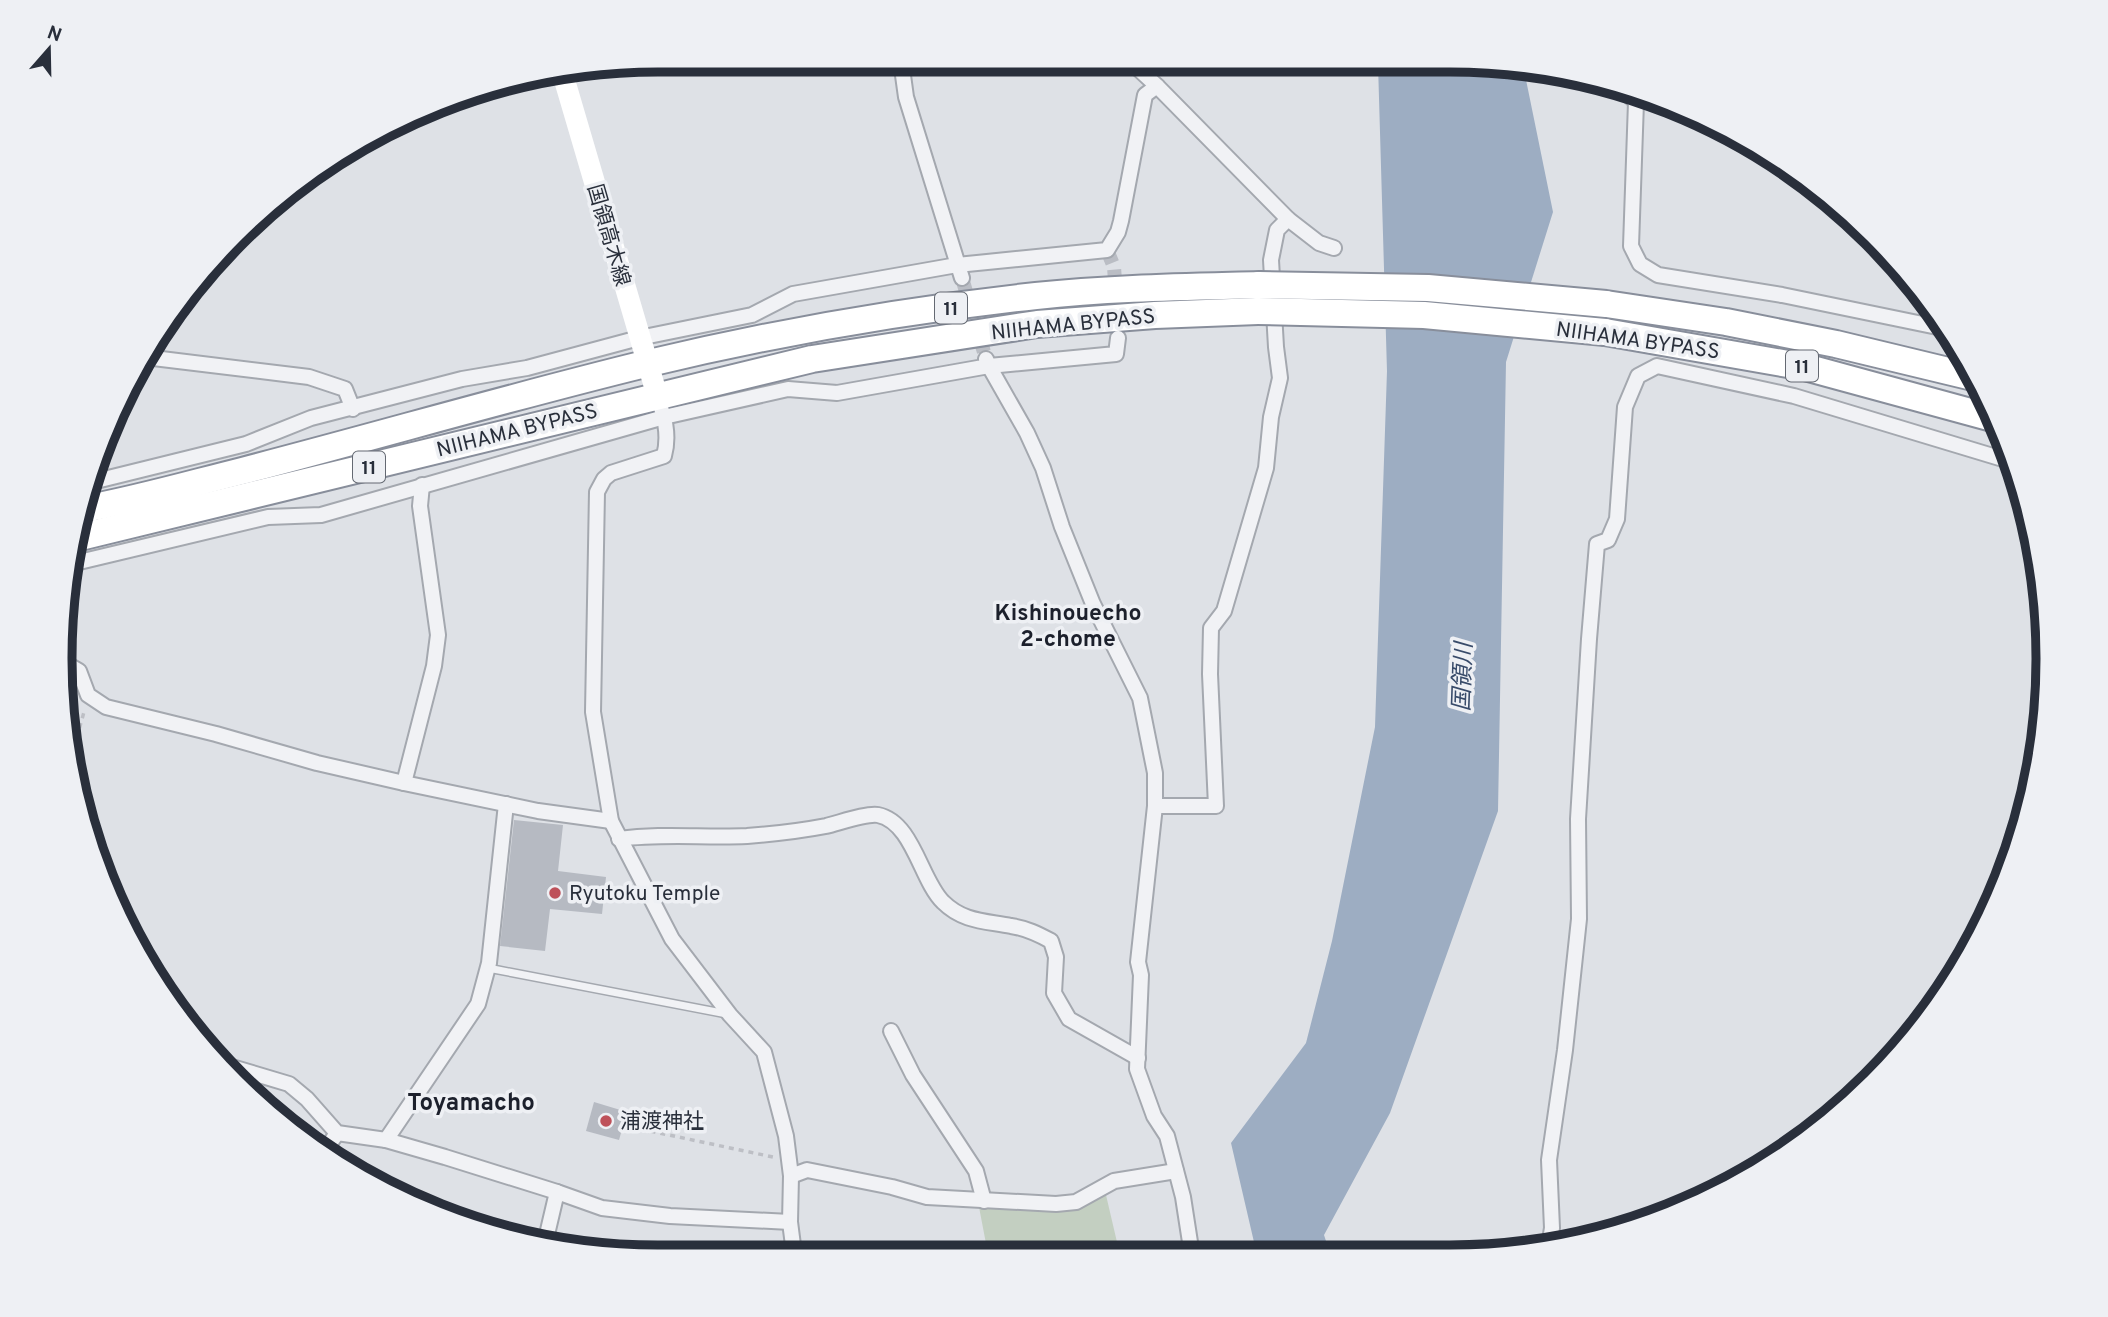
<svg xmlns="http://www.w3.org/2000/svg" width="2108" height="1317" font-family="Overpass,'Noto Sans JP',sans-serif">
  <rect width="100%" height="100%" fill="#dee1e6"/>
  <!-- green -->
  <path fill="#c3cfc1" d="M1106 1195 1120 1255 988 1254 979 1207 1078 1209Z"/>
  <!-- water -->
  <path fill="#9dadc2" d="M1378 64 1523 65 1553 212 1506 362 1498 811 1390 1113 1324 1235 1331 1256 1257 1255 1231 1143 1306 1043 1332 941 1375 727 1387 371Z"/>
  <!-- building -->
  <g fill="#b6bac2">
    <path d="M514 820 563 825 558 871 606 877 602 914 550 909 545 951 500 946Z"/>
    <path d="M594 1102 627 1112 619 1140 586 1131Z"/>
  </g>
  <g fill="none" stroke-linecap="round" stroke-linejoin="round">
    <!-- street-tunnel -->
    <g stroke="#babdc4" stroke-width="14" stroke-dasharray="14 7" stroke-linecap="butt">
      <path d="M1107 250 1114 267 1116 294"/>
      <path d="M962 278 986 359"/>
    </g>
    <defs>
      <path id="lane" d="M488 968 727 1014"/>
      <g id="street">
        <path d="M901 61 906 97 962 278"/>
        <path d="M1131 62 1157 86 1288 219 1277 230 1271 260 1276 347 1280 378 1271 417 1266 468 1224 611 1211 628 1210 674 1216 806H1155"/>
        <path d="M1623 90 1636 102 1631 246 1640 264 1658 275 1782 295 1947 329"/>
        <path d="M1288 219 1319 243 1334 248"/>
        <path d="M1118 338 1116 354 989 366 1027 433 1043 468 1062 527 1093 604 1140 698 1155 773V806L1138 962 1141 975 1137 1069 1154 1116 1167 1136 1183 1197 1192 1255"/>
        <path d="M145 357 309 377 345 389 353 409"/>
        <path d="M657 395C664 416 670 434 664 456L611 473 604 479 597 492 593 712 611 821 672 939 730 1015 764 1052 786 1136 791 1176 790 1222 794 1253"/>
        <path d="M88 483 246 444 311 418 462 379 527 368 639 338 752 315 793 294 957 265 1107 250 1118 232 1121 221 1145 95 1157 86"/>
        <path d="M75 563 268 517 321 515 664 417 788 389 837 393 989 366 986 359"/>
        <path d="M60 660 79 671 88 695 106 707 216 734 317 763 404 783 538 811 611 821"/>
        <path d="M404 783 434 666 438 635 420 506 422 485"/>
        <path d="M619 839C662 833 704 838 747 836 773 834 800 831 826 826 839 823 867 813 878 815 913 822 921 881 943 902 963 922 986 921 1011 926 1026 928 1038 934 1051 941L1056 957 1054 993 1069 1019 1138 1058"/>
        <path d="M891 1031 913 1075 976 1171 984 1201"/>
        <path d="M232 1067 289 1084 307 1099 337 1133 386 1140 445 1157 557 1192 602 1208 670 1216 790 1222"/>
        <path d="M386 1140 478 1004 489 963 506 804"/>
        <path d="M325 1151 337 1133"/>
        <path d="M791 1176 807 1170 892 1187 927 1197 1056 1204 1076 1202 1114 1181 1176 1171"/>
        <path d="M545 1243 557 1192"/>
        <path d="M1549 1246 1552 1228 1549 1160 1565 1050 1579 919 1578 819 1589 639 1597 544 1608 540 1617 519 1625 407 1638 376 1657 366 1794 396 2016 463"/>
      </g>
      <g id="highway">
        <path d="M1606 304 1726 322 1836 344 1977 378"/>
        <path d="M1605 332 1805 367 1996 419"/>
        <path d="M84 509C138 499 190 484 242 471 377 436 510 397 645 364 774 333 905 310 1036 296 1110 288 1185 287 1259 285"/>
        <path d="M80 537 812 359 1037 324 1155 315 1258 311"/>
      </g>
    </defs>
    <!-- lane casing -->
    <use href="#lane" stroke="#a4a8af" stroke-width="10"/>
    <!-- street casing -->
    <use href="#street" stroke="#a4a8af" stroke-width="18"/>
    <!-- highway casing -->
    <use href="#highway" stroke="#888e9b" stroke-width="30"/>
    <!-- path -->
    <g stroke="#bdbfc5" stroke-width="3.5" stroke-dasharray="5 5" stroke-linecap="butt">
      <path d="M74 747 84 712"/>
      <path d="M631 1127 773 1157"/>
    </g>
    <!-- lane -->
    <use href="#lane" stroke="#f1f2f5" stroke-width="7"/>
    <!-- street -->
    <use href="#street" stroke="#f1f2f5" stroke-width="14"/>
    <!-- secondary -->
    <path stroke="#fff" stroke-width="21" d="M563 75 657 395"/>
    <!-- highway -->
    <use href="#highway" stroke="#fff" stroke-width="26"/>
    <defs>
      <g id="highway-bridge">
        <path d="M1259 285 1428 288 1606 304"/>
        <path d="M1258 311 1424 315 1605 332"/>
      </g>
    </defs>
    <!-- highway-bridge casing -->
    <use href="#highway-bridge" stroke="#888e9b" stroke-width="30" stroke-linecap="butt"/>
    <!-- highway-bridge -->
    <use href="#highway-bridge" stroke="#fff" stroke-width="26"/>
  </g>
  <!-- markers -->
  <g fill="#be515a" stroke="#eef0f4" stroke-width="2.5">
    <circle cx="555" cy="893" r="7"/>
    <circle cx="606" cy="1121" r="7"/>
  </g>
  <g text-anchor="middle" stroke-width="7" stroke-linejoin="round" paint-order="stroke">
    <!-- shield labels -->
    <g fill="#eef0f4" stroke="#646972" stroke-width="2">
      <rect x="935" y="292.5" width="32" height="31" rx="5"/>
      <rect x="1786" y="350.5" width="32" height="31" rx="5"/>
      <rect x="353" y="451.5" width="32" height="31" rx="5"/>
    </g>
    <g font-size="19" font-weight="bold" fill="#292f3b">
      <text x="951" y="315">11</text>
      <text x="1802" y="373">11</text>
      <text x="369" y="474">11</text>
    </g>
    <!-- street labels -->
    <g font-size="21" fill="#292f3b" stroke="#eef0f4">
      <text transform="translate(609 235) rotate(74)" y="7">国領高木線</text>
      <text transform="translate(1073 324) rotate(-6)" y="7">NIIHAMA BYPASS</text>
      <text transform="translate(1638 340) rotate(8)" y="7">NIIHAMA BYPASS</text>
      <text transform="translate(517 430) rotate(-14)" y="7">NIIHAMA BYPASS</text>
    </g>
    <!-- poi labels -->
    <g font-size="21" fill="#292f3b" stroke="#eef0f4" text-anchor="start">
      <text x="569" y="900">Ryutoku Temple</text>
      <text x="620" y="1128">浦渡神社</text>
    </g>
    <!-- neighbourhood labels -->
    <g font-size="23" font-weight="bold" fill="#1c202c" stroke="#eef0f4">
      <text x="1068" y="620">Kishinouecho<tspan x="1068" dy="26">2-chome</tspan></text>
    </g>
    <!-- water labels -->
    <g font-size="23" font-style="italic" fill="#384b6a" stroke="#eef0f4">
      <text transform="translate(1462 677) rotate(-88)" y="8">国領川</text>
    </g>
    <!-- quarter labels -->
    <g font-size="24" font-weight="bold" fill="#1c202c" stroke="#eef0f4">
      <text x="471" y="1110">Toyamacho</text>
    </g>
  </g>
  <!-- crop -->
  <path d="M0 0H2108V1317H0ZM658 72H1450A586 586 0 0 1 2036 658V659A586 586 0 0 1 1450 1245H658A586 586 0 0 1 72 659V658A586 586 0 0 1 658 72Z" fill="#eef0f4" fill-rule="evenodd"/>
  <path fill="none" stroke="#292f3b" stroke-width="9" d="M658 72H1450A586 586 0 0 1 2036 658V659A586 586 0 0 1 1450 1245H658A586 586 0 0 1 72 659V658A586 586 0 0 1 658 72Z"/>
  <!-- north arrow -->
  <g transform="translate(49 49) rotate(20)" stroke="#eef0f4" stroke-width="5" paint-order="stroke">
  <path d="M0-5L12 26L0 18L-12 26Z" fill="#292f3b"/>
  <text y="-10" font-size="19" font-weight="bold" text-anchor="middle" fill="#292f3b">N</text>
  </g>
</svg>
